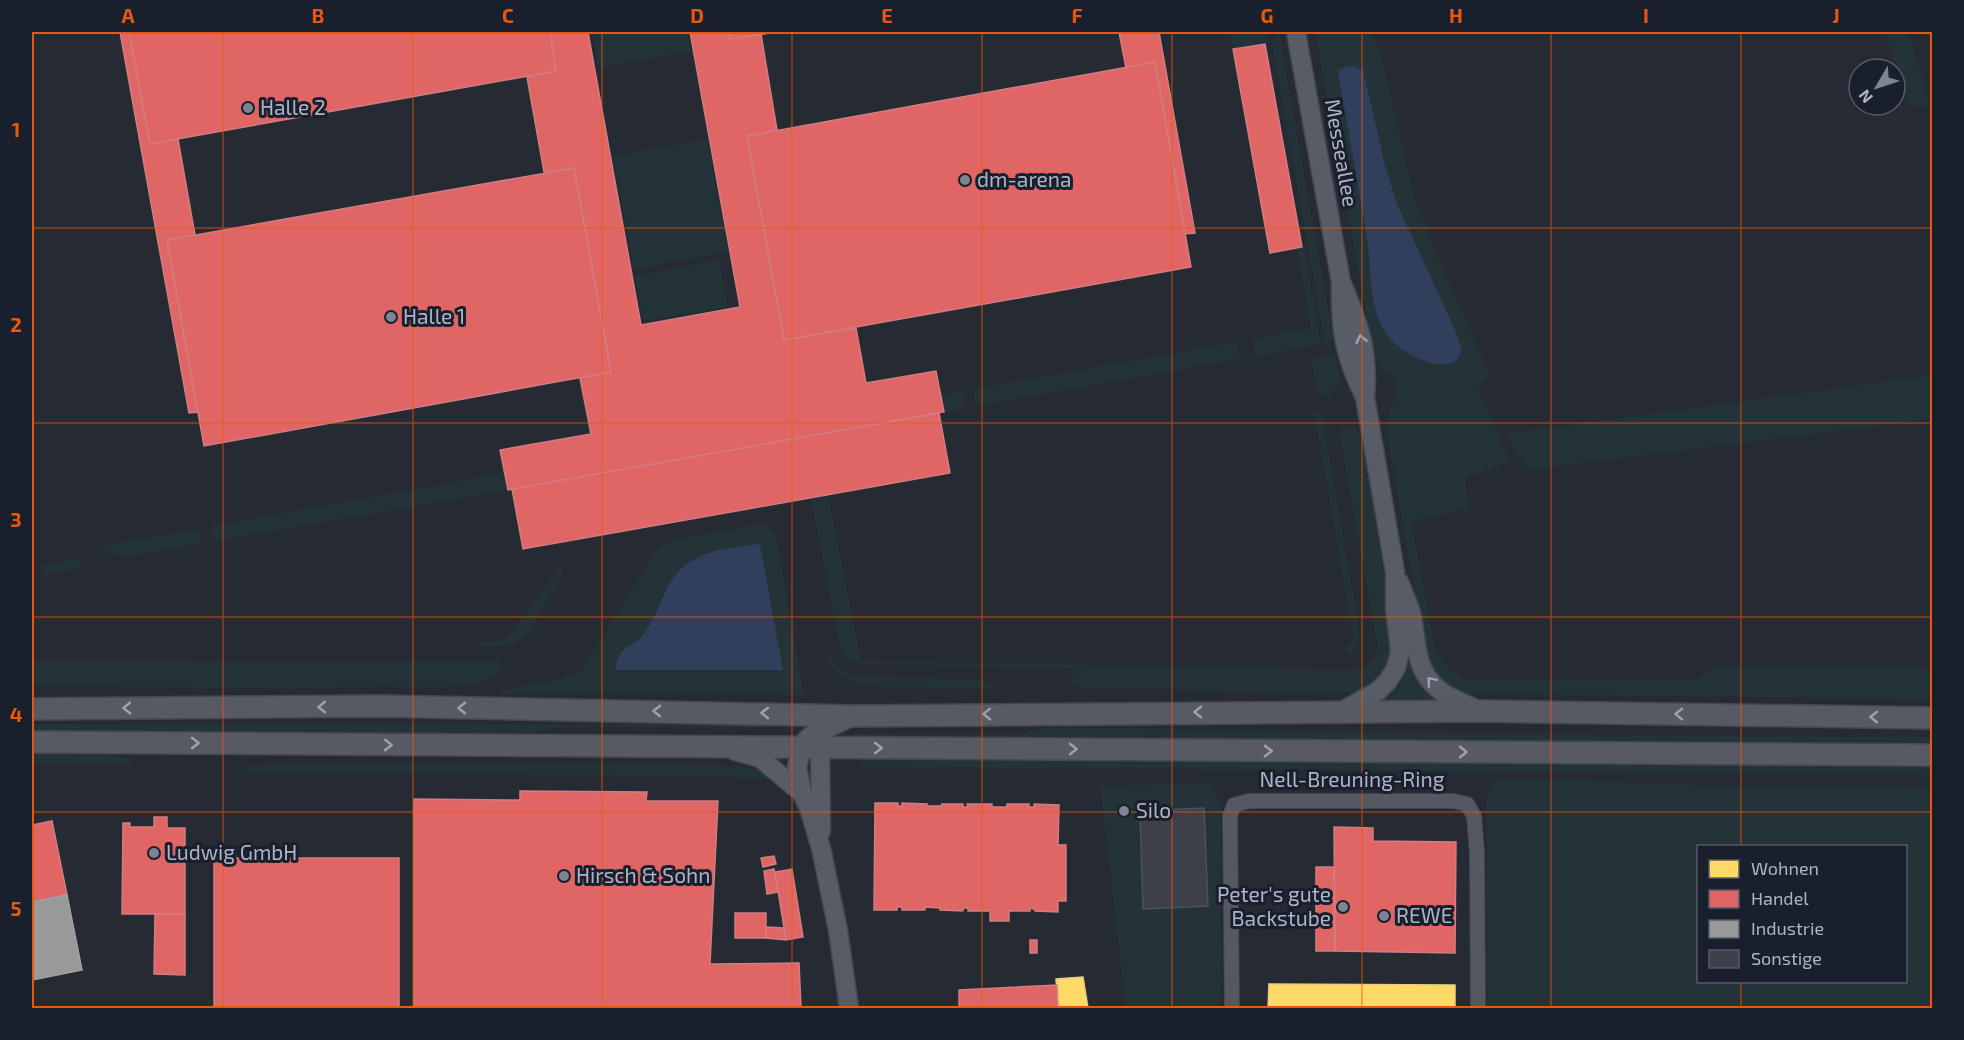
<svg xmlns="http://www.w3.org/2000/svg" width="1964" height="1040" font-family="'Exo 2',sans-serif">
  <rect width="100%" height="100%" fill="#262a32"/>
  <!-- green -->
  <g fill="#233338" fill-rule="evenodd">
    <path d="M592 32H688L691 51 598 68Z"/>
    <path d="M1230 32H1266L1268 43 1233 49Z"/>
    <path d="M1278 32 1280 38 1334 342 1325 343 1272 43Z"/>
    <path d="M1315 32H1371L1381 55 1415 199 1430 239 1487 368 1489 377 1478 388 1510 461 1465 479 1469 509 1411 521 1436 653 1451 671 1468 680 1699 679 1712 667 1887 666 1932 670V699L1467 694C1445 685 1433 673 1425 651L1387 433 1390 406 1397 400 1394 375C1382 372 1379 362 1373 353Z"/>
    <path d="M1885 32H1908L1931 106H1910Z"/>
    <path d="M707 139 728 252 634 269 613 156Z"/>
    <path d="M1304 247 1321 344 1255 357 1252 339 1311 328 1297 249Z"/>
    <path d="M719 260 728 307 643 321 635 276Z"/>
    <path d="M1237 342 1240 359 976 406 973 389Z"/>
    <path d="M1336 354 1340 376 1337 388 1330 394 1318 395 1311 359Z"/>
    <path d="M1932 375V419L1528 470 1505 434Z"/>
    <path d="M963 391 966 408 944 412 940 395Z"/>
    <path d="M1317 411 1322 416 1358 621 1360 640 1351 652 1345 650 1344 647H1349L1354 641 1314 412Z"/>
    <path d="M1349 425 1356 428 1362 440 1394 637C1389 668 1383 683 1352 693L1080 688V684H1074L1072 668 859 664 846 658 840 650 811 498 828 494 861 661 1347 670C1364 668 1373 664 1378 648L1339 432 1342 427Z"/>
    <path d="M505 473 508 490 216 541 211 526Z"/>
    <path d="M761 524 767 525 776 536 804 695 500 694 507 689 560 679 576 673 582 669 654 554 671 540Z"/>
    <path d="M198 529 201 543 126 557 105 552 97 547Z"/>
    <path d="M79 558 82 568 44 575 42 565Z"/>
    <path d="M560 566 563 575 527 635C509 651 485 646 463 646L507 639Z"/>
    <path d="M825 644C830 660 838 671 854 676L986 680 987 683H992V688L876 687C857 684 842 679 828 664Z"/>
    <path d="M1407 648 1445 702 1380 701C1403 691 1408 671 1407 648Z"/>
    <path d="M32 661 500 662 503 668C494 681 474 685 459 686 428 689 398 686 368 687 256 689 144 687 32 686Z"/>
    <path d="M32 724C276 726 521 723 766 725V728L593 727 552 728 514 736 32 732Z"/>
    <path d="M1049 727 1402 733 1932 737V744L1289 740 1120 741 840 737 841 734H1020Z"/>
    <path d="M32 753 109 755 133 760 130 765 111 763H32Z"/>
    <path d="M880 758 1932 765V775L862 767 859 764 868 759Z"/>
    <path d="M322 763 714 765C730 767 759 764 770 777L766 779 705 776 247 773 244 769 250 766Z"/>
    <path d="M1497 778 1725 786 1932 787V1008H1487L1486 798ZM1698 846H1906V982H1698Z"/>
    <path d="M1209 783 1221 803V1008H1126L1100 786Z"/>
  </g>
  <!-- water -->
  <g fill="#323f5c">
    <path d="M1354 66 1363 71 1386 169 1397 204 1456 332C1457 337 1461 344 1461 349 1459 379 1412 358 1400 348 1391 341 1385 333 1380 323 1369 298 1371 265 1367 238 1358 182 1347 127 1338 71L1339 69Z"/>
    <path d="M760 544 783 670H615C619 643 633 650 645 632 656 617 661 599 670 583 690 550 726 548 760 544Z"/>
  </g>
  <!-- homes -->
  <g fill="#ffd966" stroke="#e7ce82" stroke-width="1.5">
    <path d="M1083 977 1088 1008H1058L1056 979Z"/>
    <path d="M1269 984 1455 985V1008H1268Z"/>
  </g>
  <!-- shops -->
  <g fill="#e06666" stroke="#d17d82" stroke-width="1.5">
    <path d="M120 32H129L150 144 178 139 195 235 167 240 198 412 189 413Z"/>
    <path d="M129 32H550L556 71 150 144Z"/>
    <path d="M550 32H588L641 325 740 307 690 32H729L730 39 761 34 777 130 747 136 784 340 856 328 866 383 936 371 944 412 508 490 500 450 591 434 580 378 611 372 574 168 544 172 527 77 556 71Z"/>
    <path d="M729 32H777L730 39Z"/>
    <path d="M1119 32H1159L1195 233 1185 234 1155 62 1126 68Z"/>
    <path d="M1265 44 1302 247 1270 253 1233 49Z"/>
    <path d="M1155 62 1191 267 784 340 747 136Z"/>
    <path d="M574 168 611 372 204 446 167 240Z"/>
    <path d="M939 413 950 473 523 549 512 489Z"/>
    <path d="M520 791 647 792 646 801H718L710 964 799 963 801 1008H414V799L520 800Z"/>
    <path d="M875 803H898V806H902V803L927 804V806H941L942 804H963V807H968L967 804H992V807H1007V804H1029V807H1034V804L1059 805 1058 845H1066V901H1058V912L1035 911 1034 909 1030 908V911H1009V921H990V911H968V908H963V911L940 910V908L925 907V910H902V907H897V910H874Z"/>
    <path d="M154 817H167V828H185V914H122L123 823H130V827H154Z"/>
    <path d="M52 821 67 895 32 902V825Z"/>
    <path d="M1334 827 1373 828V841L1456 842 1455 953 1335 951Z"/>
    <path d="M774 856 776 864 763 867 761 858Z"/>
    <rect x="214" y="858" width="185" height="150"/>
    <path d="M1316 867H1334L1335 951H1316Z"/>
    <path d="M774 869 778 892 767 894 764 871Z"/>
    <path d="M792 869 803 937 786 940 775 872Z"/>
    <rect x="735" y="913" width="31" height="25"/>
    <path d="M155 914H185V975L154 974Z"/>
    <path d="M766 927 784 928 786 940 766 938Z"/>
    <rect x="1030" y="940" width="7" height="13"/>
    <path d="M1057 985 1058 1008H959V990Z"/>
  </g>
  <!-- industry -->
  <path fill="#999" stroke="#9fa1a6" stroke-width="1.5" d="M67 895 82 970 32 980V902Z"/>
  <!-- building -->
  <g fill="#3d4049" stroke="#4d515a" stroke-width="1.5">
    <circle cx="1124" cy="811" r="6"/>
    <path d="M1204 808 1208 906 1143 909 1140 811Z"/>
  </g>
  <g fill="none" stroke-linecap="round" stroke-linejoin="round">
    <defs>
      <path id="street" d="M1232 1008 1230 816 1234 805 1249 801H1453L1467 804 1474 816 1477 853 1478 1008"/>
      <g id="secondary">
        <path d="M1296 32 1341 282C1340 328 1344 356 1365 397"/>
        <path d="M1341 282C1359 323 1369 351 1365 397L1395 572V608L1400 652 1396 668 1388 681 1378 691 1341 712"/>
        <path d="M1399 582C1403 592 1408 603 1411 613 1417 636 1414 664 1432 683 1444 697 1464 703 1480 711"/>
        <path d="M802 748 797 766 802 793 809 808 821 848 838 930 849 1008"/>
        <path d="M820 748 821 831"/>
        <path d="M735 751 760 758 802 793"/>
      </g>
      <g id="primary">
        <path d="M32 709 380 706 852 716 1480 711 1932 718"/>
        <path d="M32 742 1932 755"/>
        <path d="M802 748C813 731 831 725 848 717"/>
      </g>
    </defs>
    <!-- street casing -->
    <use href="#street" stroke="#44464d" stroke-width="16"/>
    <!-- secondary casing -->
    <use href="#secondary" stroke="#44464d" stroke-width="21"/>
    <!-- primary casing -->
    <use href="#primary" stroke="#43474f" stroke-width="24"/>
    <!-- street -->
    <use href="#street" stroke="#565861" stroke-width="14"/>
    <!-- secondary -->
    <use href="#secondary" stroke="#585c66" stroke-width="18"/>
    <!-- primary -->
    <use href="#primary" stroke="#585a63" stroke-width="21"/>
  </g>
  <!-- one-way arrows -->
  <defs><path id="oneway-chevron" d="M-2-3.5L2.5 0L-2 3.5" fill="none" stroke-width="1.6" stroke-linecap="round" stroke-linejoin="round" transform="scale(1.5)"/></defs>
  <g stroke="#9da2b2">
    <use href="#oneway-chevron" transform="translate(1361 339) rotate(-102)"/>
    <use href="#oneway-chevron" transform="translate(1431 681) rotate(-131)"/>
  </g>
  <g stroke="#9da2b1">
    <use href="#oneway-chevron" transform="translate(322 707) rotate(179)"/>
    <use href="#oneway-chevron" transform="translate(127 708) rotate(179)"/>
    <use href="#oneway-chevron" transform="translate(462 708) rotate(-179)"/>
    <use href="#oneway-chevron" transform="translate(657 711) rotate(-179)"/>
    <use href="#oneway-chevron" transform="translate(1198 712) rotate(180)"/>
    <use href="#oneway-chevron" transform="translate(765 713) rotate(-179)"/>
    <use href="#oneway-chevron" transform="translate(987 714) rotate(179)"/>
    <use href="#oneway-chevron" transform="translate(1679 714) rotate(-179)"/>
    <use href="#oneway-chevron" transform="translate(1874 717) rotate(-179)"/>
    <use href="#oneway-chevron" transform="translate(195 743)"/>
    <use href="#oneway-chevron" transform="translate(388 745) rotate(1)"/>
    <use href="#oneway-chevron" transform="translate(878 748)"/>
    <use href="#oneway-chevron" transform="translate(1073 749)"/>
    <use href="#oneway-chevron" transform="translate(1268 751)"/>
    <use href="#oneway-chevron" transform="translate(1463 752)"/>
  </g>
  <!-- grid -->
  <path fill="none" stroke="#e8590c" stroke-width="1.5" stroke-opacity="0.55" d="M223 32V1008M413 32V1008M602 32V1008M792 32V1008M982 32V1008M1172 32V1008M1362 32V1008M1551 32V1008M1741 32V846M32 228H1932M32 423H1932M32 617H1932M32 812H1932M1741 982V1008"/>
  <!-- markers -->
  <g fill="#7e8492" stroke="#191f2d" stroke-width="2">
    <circle cx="248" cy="108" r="6"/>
    <circle cx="965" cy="180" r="6"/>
    <circle cx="391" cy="317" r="6"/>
    <circle cx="1124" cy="811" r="6"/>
    <circle cx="154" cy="853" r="6"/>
    <circle cx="564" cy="876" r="6"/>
    <circle cx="1343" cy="907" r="6"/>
    <circle cx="1384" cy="916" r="6"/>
  </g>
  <g text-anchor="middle" stroke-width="6" stroke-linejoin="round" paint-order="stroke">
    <!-- poi labels -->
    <g font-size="21" fill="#aeb4c5" stroke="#191f2d" text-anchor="start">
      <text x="260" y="115">Halle 2</text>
      <text x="977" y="187">dm-arena</text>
      <text x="403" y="324">Halle 1</text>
      <text x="1136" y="818">Silo</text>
      <text x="166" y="860">Ludwig GmbH</text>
      <text x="576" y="883">Hirsch &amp; Sohn</text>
      <text x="1331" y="902" text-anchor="end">Peter's gute<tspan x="1331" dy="24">Backstube</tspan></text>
      <text x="1396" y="923">REWE</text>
    </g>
    <!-- street labels -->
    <g font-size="21" fill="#aeb4c5" stroke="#191f2d">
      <text transform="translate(1341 153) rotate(80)" y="7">Messeallee</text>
      <text x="1352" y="787">Nell-Breuning-Ring</text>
    </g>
  </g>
  <!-- border -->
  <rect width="1964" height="1040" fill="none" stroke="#191f2d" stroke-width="66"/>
  <!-- legend -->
  <rect x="1697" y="845" width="210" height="138" fill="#191f2d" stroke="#555b6a" stroke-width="1.5"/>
  <rect x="1709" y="860" width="30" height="18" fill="#ffd966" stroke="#555b6a" stroke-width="1.5"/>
  <text x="1751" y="875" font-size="18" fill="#aeb4c5">Wohnen</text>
  <rect x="1709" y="890" width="30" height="18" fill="#e06666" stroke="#555b6a" stroke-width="1.5"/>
  <text x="1751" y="905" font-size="18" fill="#aeb4c5">Handel</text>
  <rect x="1709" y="920" width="30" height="18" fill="#999999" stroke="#555b6a" stroke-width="1.5"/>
  <text x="1751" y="935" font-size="18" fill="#aeb4c5">Industrie</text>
  <rect x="1709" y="950" width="30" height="18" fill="#3d4049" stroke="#555b6a" stroke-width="1.5"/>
  <text x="1751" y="965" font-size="18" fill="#aeb4c5">Sonstige</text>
  <!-- north arrow -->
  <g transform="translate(1877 87) rotate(231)"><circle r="28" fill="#191f2d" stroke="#555b6a" stroke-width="1.5"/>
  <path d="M0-4.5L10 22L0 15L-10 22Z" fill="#7e8492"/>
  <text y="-9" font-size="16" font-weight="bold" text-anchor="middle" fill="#aeb4c5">N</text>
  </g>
  <rect x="33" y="33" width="1898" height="974" fill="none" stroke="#e8590c" stroke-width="2"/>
  <g font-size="20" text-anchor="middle" font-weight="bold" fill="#e8590c">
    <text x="128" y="23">A</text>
    <text x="318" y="23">B</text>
    <text x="508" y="23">C</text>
    <text x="697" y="23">D</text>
    <text x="887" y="23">E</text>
    <text x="1077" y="23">F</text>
    <text x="1267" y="23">G</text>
    <text x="1456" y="23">H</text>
    <text x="1646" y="23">I</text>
    <text x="1836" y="23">J</text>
    <text x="16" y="137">1</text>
    <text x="16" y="332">2</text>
    <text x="16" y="527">3</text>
    <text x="16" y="722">4</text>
    <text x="16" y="916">5</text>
  </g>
</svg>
